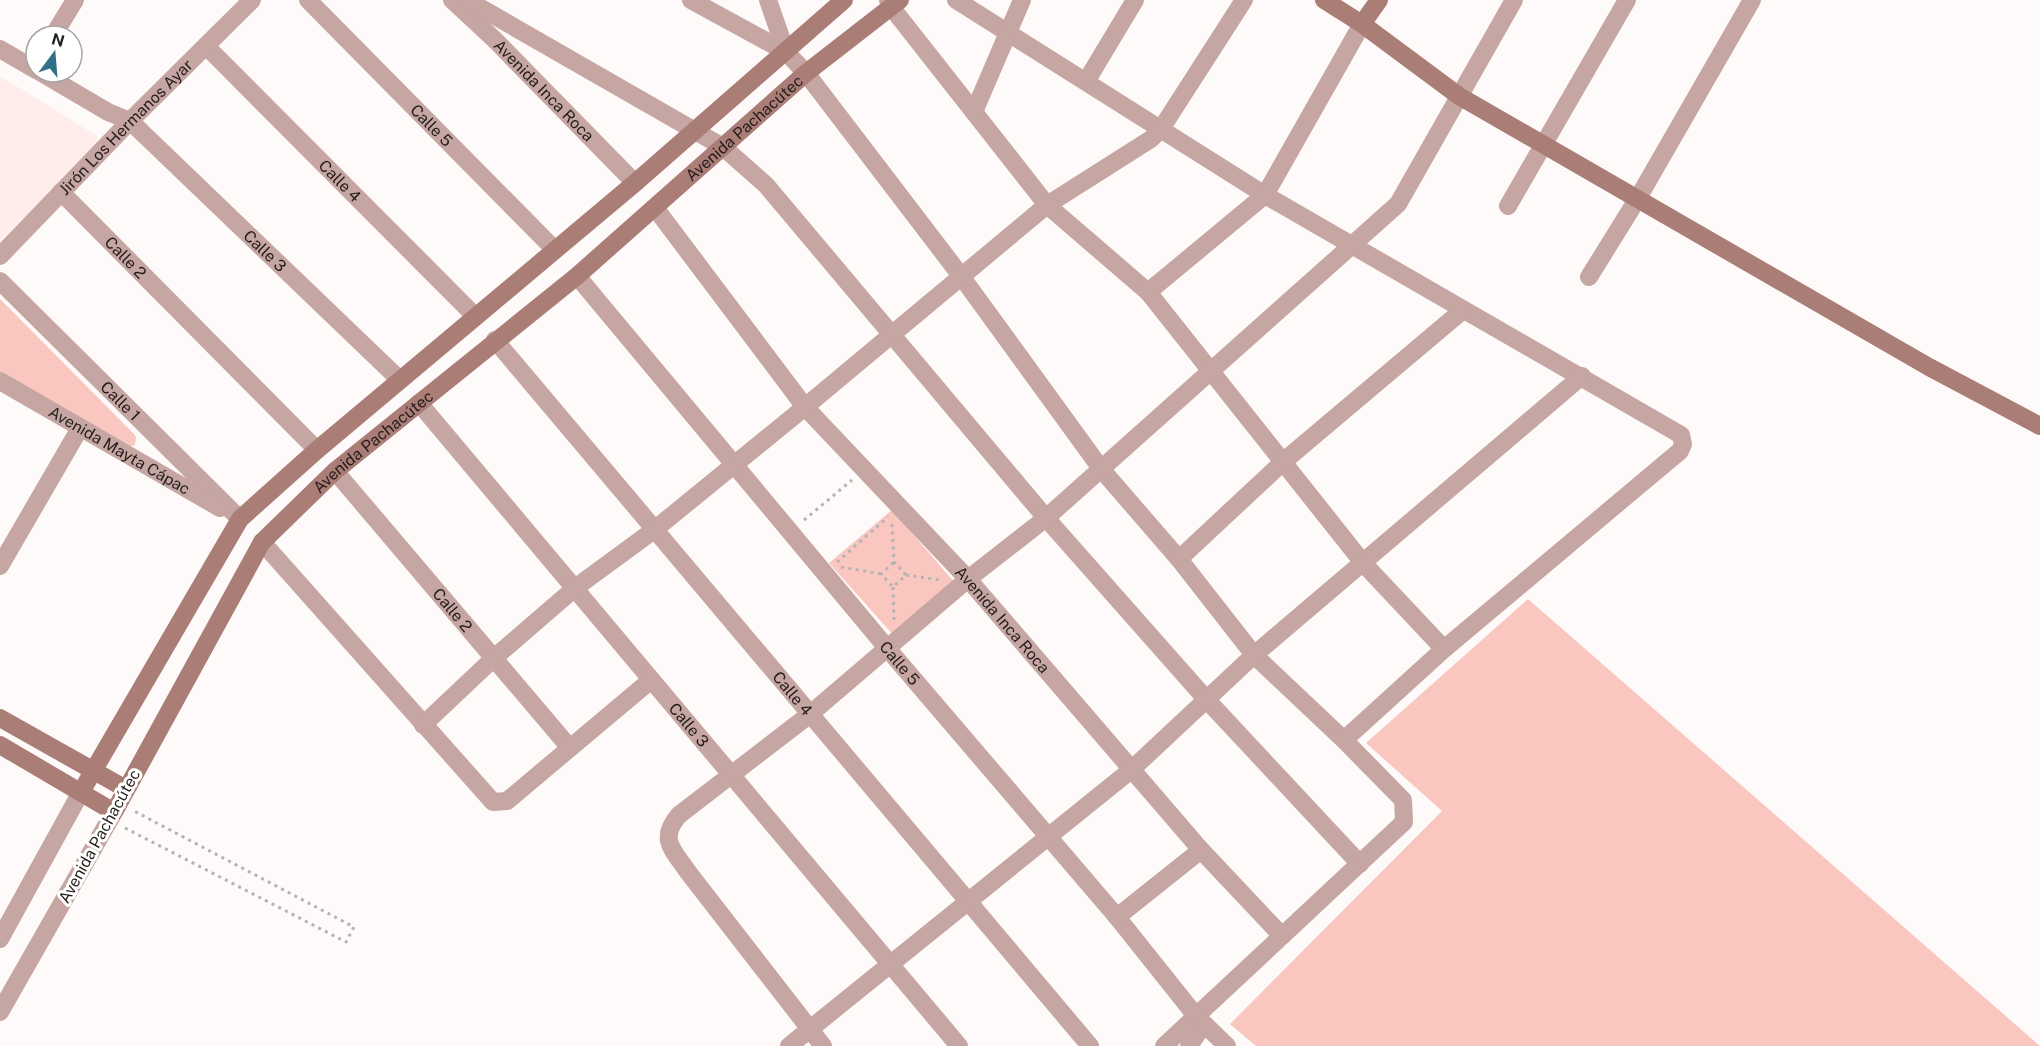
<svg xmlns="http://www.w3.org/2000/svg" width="2040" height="1046" font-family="'Public Sans',sans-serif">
  <rect width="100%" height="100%" fill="#fefafa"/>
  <!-- built -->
  <path fill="#feedea" d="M0 76 97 136 98 144 0 241Z"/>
  <!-- green -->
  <g fill="#fac7c0">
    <path d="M0 299 134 434 136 437 135 445 128 447 0 373Z"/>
    <path d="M892 510 955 583 894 636 829 563Z"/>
    <path d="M1528 599 2040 1046H1256L1230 1024 1442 811 1366 743Z"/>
  </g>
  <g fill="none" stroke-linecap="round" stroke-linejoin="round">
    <!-- path -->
    <g stroke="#b7b2b2" stroke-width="3" stroke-dasharray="3 4.5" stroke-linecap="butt">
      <path d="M804 520 852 480"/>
      <path d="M892 524 894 562 906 575 893 587 881 574 894 562"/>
      <path d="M837 562 888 517"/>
      <path d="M841 567 881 574"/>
      <path d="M906 575 940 580"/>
      <path d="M893 587 894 621"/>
      <path d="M125 828 346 942 354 927 134 811"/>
    </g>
    <!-- street -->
    <g stroke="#c6a6a2" stroke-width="18">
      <path id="s1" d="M308 0 555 250"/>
      <path id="s2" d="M452 0 495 40 635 183"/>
      <path d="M467 0 723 147 766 185 1046 518 1206 699 1360 864"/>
      <path d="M691 0 786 52 806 73 961 276 1102 470 1179 559 1254 655 1344 740"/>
      <path d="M768 0 786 52"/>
      <path d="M888 0 892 8 1047 205 1148 292 1364 564 1444 649"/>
      <path d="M956 0 1265 195 1681 435 1683 444 1680 451 1444 649 1344 740 1403 800 1404 822 1282 936"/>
      <path d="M53 36 75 0"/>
      <path id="s3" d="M206 46 475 316"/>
      <path d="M0 49 36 70"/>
      <path id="s4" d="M40 72 108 112 130 121 400 380"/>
      <path d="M1087 80 1135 0"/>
      <path d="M974 112 1022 0"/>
      <path id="s5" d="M61 192 317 450"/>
      <path d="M1508 206 1627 0"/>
      <path id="s6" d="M656 209 805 407 968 579 1201 850 1282 936 1164 1046"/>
      <path id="s7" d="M0 256 130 121 252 0"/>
      <path id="s8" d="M577 276 887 648 1117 917 1196 1016 1227 1046"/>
      <path d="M1589 277 1638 198 1752 0"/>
      <path id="s9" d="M0 281 240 519"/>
      <path d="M1148 292 1265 195 1362 24"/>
      <path id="s10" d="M495 340 1090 1046"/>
      <path id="s11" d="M0 381 220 508"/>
      <path id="s12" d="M419 403 959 1046"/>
      <path id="s13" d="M335 471 570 748"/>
      <path d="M262 542 493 802 507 801 651 680"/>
      <path d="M1179 559 1284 461 1463 310"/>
      <path d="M0 566 80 428"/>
      <path d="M423 725 495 657 575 588 654 530 805 407 1047 205 1151 139 1161 129 1244 0"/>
      <path d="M1117 917 1201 850"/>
      <path d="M0 939 81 792"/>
      <path d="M0 1012 114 812"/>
      <path d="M789 1046 1131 770 1254 655 1582 376"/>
      <path d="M823 1046 688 872C673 850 658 839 679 815L809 715 968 579 1046 518 1398 204 1514 0"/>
      <path d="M1189 1046 1204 1024"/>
    </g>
    <!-- secondary -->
    <g stroke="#ab7d77" stroke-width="18">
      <path d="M1324 0 1362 24 1459 96 1929 367 2040 426"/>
      <path d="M1362 24 1379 0"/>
      <path d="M0 718 126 789"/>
      <path id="s14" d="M0 745 114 812 262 542 335 471 577 276 806 73 900 0"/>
      <path d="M81 792 240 519 317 450 635 183 844 0"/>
    </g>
  </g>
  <g text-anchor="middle" stroke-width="6" stroke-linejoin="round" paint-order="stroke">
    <!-- street labels -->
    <g font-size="16" fill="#241d1c" stroke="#fff">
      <text dy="6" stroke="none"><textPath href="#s2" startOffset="129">Avenida Inca Roca</textPath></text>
      <text dy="6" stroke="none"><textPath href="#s1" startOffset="176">Calle 5</textPath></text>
      <text dy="6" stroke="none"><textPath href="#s7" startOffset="180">Jirón Los Hermanos Ayar</textPath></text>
      <text dy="6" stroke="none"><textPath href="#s14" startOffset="1076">Avenida Pachacútec</textPath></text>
      <text dy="6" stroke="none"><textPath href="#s3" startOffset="190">Calle 4</textPath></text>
      <text dy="6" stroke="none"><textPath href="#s4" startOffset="290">Calle 3</textPath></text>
      <text dy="6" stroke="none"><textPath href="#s5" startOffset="92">Calle 2</textPath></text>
      <text dy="6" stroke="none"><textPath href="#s9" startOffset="170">Calle 1</textPath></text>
      <text dy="6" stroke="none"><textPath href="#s14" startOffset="590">Avenida Pachacútec</textPath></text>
      <text dy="6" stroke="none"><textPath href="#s11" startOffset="138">Avenida Mayta Cápac</textPath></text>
      <text dy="6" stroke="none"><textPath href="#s13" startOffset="182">Calle 2</textPath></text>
      <text dy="6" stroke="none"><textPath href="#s6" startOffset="538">Avenida Inca Roca</textPath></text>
      <text dy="6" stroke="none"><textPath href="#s8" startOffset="504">Calle 5</textPath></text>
      <text dy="6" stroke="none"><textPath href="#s10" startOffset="462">Calle 4</textPath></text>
      <text dy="6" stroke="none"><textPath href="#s12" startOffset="420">Calle 3</textPath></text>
      <text transform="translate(99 836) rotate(-61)" y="6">Avenida Pachacútec</text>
    </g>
  </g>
  <!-- north arrow -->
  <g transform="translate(54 54) rotate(16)"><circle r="28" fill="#ffffff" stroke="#a7a5a4" stroke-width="1.5"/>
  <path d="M0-4.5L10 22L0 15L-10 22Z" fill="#327086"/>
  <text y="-9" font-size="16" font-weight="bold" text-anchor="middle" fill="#241d1c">N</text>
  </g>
</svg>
